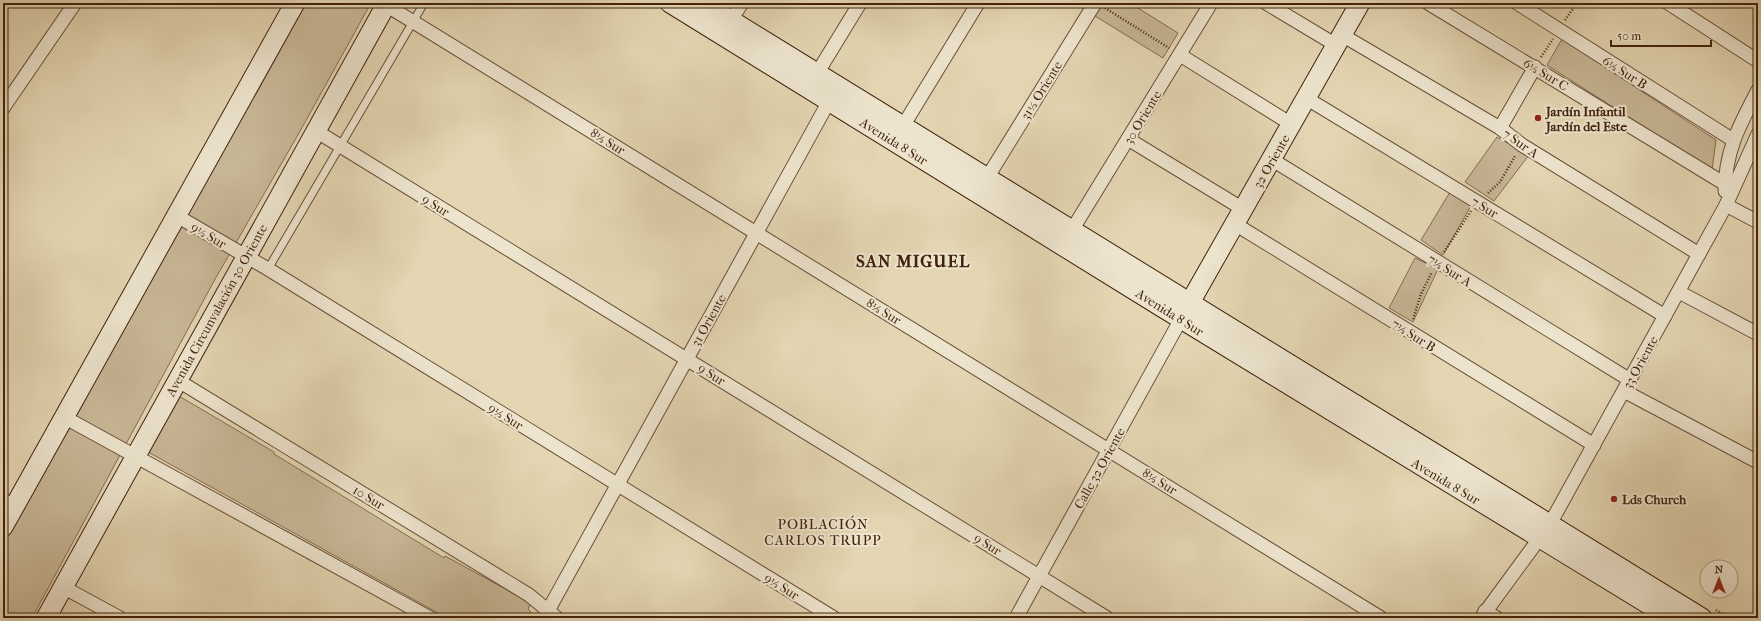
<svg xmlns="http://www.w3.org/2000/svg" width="1761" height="621" font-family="'IM FELL French Canon',serif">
  <rect width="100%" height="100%" fill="#e4d6b3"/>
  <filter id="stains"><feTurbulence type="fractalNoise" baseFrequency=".005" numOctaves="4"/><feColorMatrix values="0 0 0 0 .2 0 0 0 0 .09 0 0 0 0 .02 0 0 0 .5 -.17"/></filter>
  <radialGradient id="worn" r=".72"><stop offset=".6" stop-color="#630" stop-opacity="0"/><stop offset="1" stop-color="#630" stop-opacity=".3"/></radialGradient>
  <!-- green -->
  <g fill="#c8b797" stroke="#856c52">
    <path d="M303 3H371L299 133 214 281 32 618H3V543Z"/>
    <path d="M1074 3H1130L1178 33 1163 58Z"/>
    <path d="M1562 39 1716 140 1712 170 1547 65Z"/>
    <path d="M1497 137 1529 155 1494 201 1465 182Z"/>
    <path d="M1450 192 1472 204 1443 255 1421 240Z"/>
    <path d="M1415 258 1438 269 1413 322 1389 308Z"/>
    <path d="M179 396 274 452V454L444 558 445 556 531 603 528 609 531 612 528 618H447L148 452Z"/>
  </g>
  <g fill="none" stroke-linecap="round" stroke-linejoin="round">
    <defs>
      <path id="lane" d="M268 269 424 3"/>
      <g id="street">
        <path d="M1266 3 1336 45"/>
        <path d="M1428 3 1725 184"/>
        <path d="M1517 3 1733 140"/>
        <path d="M1668 3 1758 61"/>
        <path d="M386 5 1381 618"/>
        <path d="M731 20 742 3"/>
        <path d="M1342 35 1500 128 1522 145 1699 254"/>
        <path d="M1180 55 1291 124"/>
        <path d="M813 80 860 3"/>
        <path d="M1306 98 1665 316"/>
        <path d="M3 108 75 3"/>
        <path d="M903 126 978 3"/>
        <path d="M1500 128 1535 67"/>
        <path d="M316 131 1107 618"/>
        <path d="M1128 139 1243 209"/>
        <path d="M1271 159 1630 380"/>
        <path d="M987 178 1095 3"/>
        <path d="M1725 191C1725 151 1740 124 1758 90"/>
        <path d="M1726 205 1758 222"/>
        <path d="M177 216 268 269 834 618"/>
        <path d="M1235 224 1594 445"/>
        <path d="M1072 230 1211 3"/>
        <path d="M1679 292 1758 334"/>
        <path d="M177 380 529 595 557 618"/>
        <path d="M1624 391 1758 462"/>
        <path d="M64 417 430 618"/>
        <path d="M3 500 14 506"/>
        <path d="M63 587 120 618"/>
        <path d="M1485 611 1497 618"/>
        <path d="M544 618 833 94"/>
        <path d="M1016 618 1181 319"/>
        <path d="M1481 618 1550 524 1726 205 1758 134"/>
      </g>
      <g id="secondary">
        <path d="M670 3 1160 306 1671 618"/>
        <path d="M703 3 1702 618"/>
        <path d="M1184 313 1360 3"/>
        <path d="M3 527 295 3"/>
        <path d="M46 618 387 3"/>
      </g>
    </defs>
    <!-- lane casing -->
    <use href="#lane" stroke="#6a4f36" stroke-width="9"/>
    <!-- street casing -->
    <use href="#street" stroke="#6a4f36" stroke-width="15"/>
    <!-- secondary casing -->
    <use href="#secondary" stroke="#42220c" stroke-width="21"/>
    <!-- path -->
    <g stroke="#42220c" stroke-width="2.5" stroke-dasharray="1 2" stroke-linecap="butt">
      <path d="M1105 8 1169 48"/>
      <path d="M1565 20 1577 3"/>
      <path d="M1541 57 1553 39"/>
      <path d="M1488 193 1500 182 1515 156"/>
      <path d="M1444 252 1471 211"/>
      <path d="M1413 319 1421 294 1432 272"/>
      <path d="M1716 610 1729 618"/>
    </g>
    <!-- lane -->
    <use href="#lane" stroke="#ede4ce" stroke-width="7"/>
    <!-- street -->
    <use href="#street" stroke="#ede4ce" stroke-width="13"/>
    <!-- secondary -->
    <use href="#secondary" stroke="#ede4ce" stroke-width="19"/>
  </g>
  <!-- markers -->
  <g fill="#8f2418" stroke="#ede4ce" stroke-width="1.5">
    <circle cx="1538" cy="118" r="4"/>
    <circle cx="1614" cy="499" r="4"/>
  </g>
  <g text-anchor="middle" stroke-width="4" stroke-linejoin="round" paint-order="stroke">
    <!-- street labels -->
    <g font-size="13" fill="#42220c" stroke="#ede4ce">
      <text transform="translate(1625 72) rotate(32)" y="5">6½ Sur B</text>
      <text transform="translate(1546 74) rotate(31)" y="5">6½ Sur C</text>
      <text transform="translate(1041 90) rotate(-58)" y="5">31½ Oriente</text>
      <text transform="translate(1142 117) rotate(-59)" y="5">30 Oriente</text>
      <text transform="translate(608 141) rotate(32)" y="5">8½ Sur</text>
      <text transform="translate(894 141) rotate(32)" y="5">Avenida 8 Sur</text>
      <text transform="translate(1521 143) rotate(35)" y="5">7 Sur A</text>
      <text transform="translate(1271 161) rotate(-60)" y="5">32 Oriente</text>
      <text transform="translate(436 205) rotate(32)" y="5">9 Sur</text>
      <text transform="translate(1485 207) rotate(31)" y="5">7 Sur</text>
      <text transform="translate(209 235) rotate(31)" y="5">9½ Sur</text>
      <text transform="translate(1450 270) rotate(32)" y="5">7½ Sur A</text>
      <text transform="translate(216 310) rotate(-61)" y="5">Avenida Circunvalación 30 Oriente</text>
      <text transform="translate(884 311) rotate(32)" y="5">8½ Sur</text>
      <text transform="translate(1170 312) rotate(32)" y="5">Avenida 8 Sur</text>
      <text transform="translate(708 320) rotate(-61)" y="5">31 Oriente</text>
      <text transform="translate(1414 335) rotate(32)" y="5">7½ Sur B</text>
      <text transform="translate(1640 362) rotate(-61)" y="5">33 Oriente</text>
      <text transform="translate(712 374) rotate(32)" y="5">9 Sur</text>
      <text transform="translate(506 416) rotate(32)" y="5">9½ Sur</text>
      <text transform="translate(1099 468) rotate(-61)" y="5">Calle 32 Oriente</text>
      <text transform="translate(1160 481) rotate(32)" y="5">8½ Sur</text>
      <text transform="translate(1446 481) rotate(31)" y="5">Avenida 8 Sur</text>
      <text transform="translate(369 497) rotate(31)" y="5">10 Sur</text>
      <text transform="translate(988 544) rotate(32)" y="5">9 Sur</text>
      <text transform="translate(782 586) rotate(32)" y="5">9½ Sur</text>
    </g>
    <!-- poi labels -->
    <g font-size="13" font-weight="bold" fill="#42220c" stroke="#ede4ce" text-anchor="start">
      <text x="1546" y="116">Jardín Infantil<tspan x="1546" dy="15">Jardín del Este</tspan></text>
      <text x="1622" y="504">Lds Church</text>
    </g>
    <!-- neighbourhood labels -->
    <g font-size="14" letter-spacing="1" fill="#42220c" stroke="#ede4ce">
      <text x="823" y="529">POBLACIÓN<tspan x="823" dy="16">CARLOS TRUPP</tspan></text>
    </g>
    <!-- district labels -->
    <g font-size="17" font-weight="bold" letter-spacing="1" fill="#42220c" stroke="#ede4ce">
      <text x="913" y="267">SAN MIGUEL</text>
    </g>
  </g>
  <!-- margin -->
  <rect width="1761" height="621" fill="none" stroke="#e4d6b3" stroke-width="16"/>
  <rect x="4" y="4" width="1753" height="613" fill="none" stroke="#42220c" stroke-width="2"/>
  <rect x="8" y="8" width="1745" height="605" fill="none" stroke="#42220c"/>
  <!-- north arrow -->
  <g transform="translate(1719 579)"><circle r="19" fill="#ede4ce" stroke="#a99680"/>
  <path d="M0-3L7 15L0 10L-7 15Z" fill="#8f2418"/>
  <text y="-6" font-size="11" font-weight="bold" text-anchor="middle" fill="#42220c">N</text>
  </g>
  <!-- scale -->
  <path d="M1611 40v6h100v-6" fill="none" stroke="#42220c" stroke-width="2"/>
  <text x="1617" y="40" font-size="12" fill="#42220c" stroke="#ede4ce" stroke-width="3" paint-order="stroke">50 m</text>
  <rect width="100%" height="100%" filter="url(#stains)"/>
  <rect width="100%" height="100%" fill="url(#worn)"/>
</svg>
